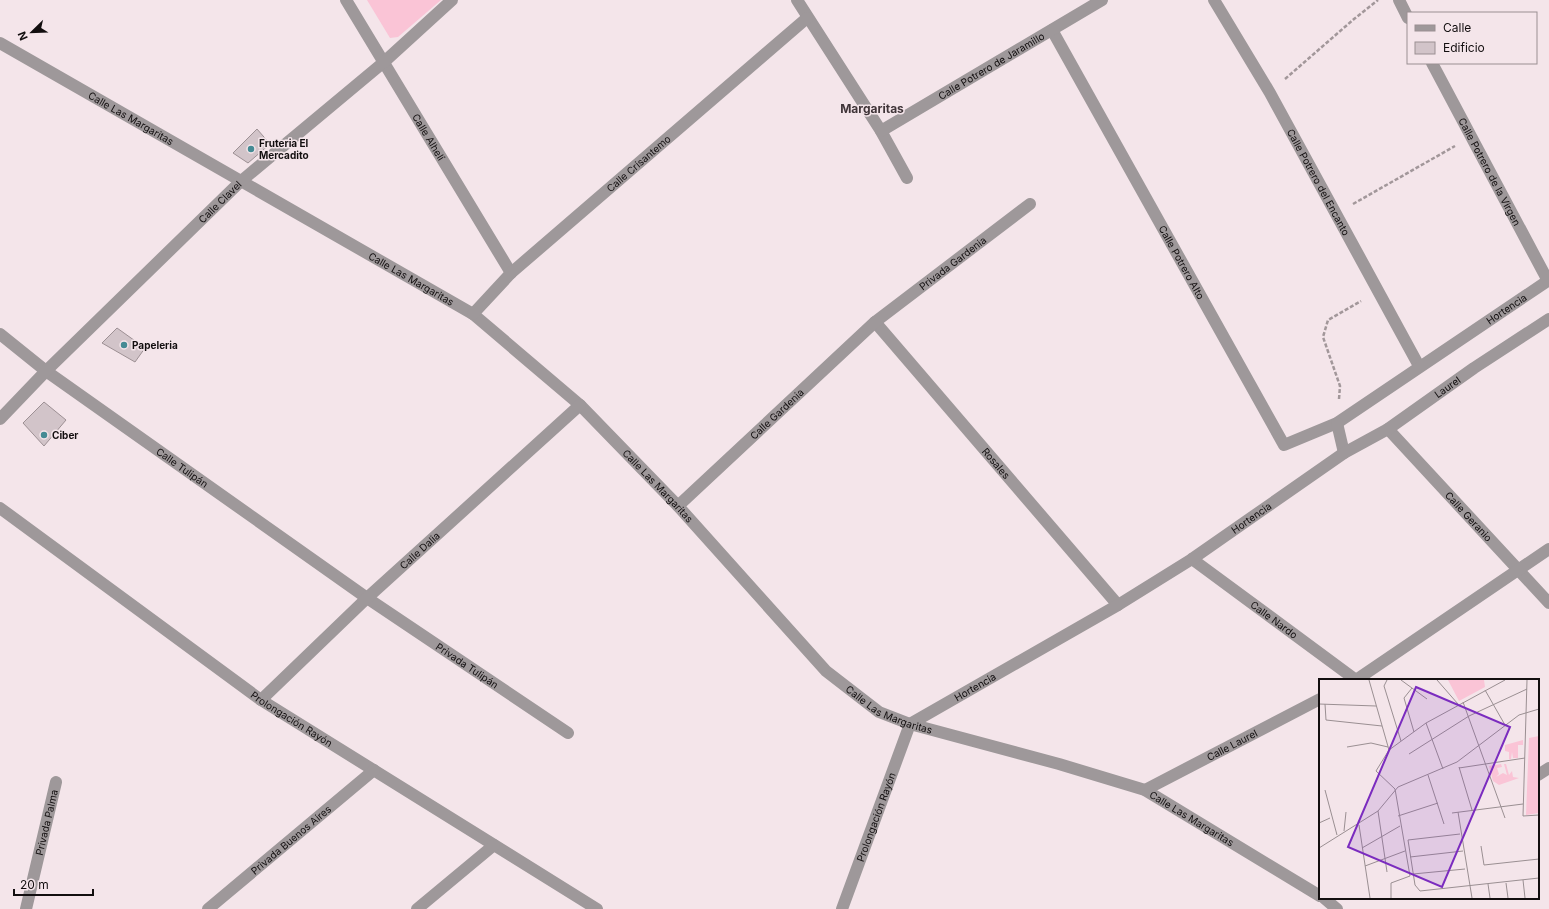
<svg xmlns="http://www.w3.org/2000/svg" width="1549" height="909" font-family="Inter,sans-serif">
  <rect width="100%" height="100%" fill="#f4e5ea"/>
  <!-- green -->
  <path fill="#fac4d6" d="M367 0H441L398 37 390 38Z"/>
  <!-- building -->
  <g fill="#d2c4c9" stroke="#9d9094">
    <path d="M257 129 270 144 248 163 233 153Z"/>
    <path d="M117 328 145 348 135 362 102 343Z"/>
    <path d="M44 402 66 420 44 446 23 423Z"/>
  </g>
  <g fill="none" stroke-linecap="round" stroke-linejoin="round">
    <!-- path -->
    <g stroke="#a2979a" stroke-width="2.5" stroke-dasharray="4 2" stroke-linecap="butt">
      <path d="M1285 79 1354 19 1378 0"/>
      <path d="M1353 204 1455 146"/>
      <path d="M1339 399 1340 386 1323 337 1328 320 1361 301"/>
    </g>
    <!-- minor -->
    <g stroke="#9e989a" stroke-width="12">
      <path id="s1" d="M346 0 511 273"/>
      <path d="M797 0 881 131 907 178"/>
      <path id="s2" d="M1214 0 1270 93 1419 366"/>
      <path d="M1399 0 1408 18"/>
      <path id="s3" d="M1052 30 1284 445 1337 423 1549 280"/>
      <path id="s4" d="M0 43 473 314 580 405 678 506 826 671 879 712 910 724 1059 764 1145 790 1320 896"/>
      <path id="s5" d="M1432 63 1548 281"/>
      <path id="s6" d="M881 131 1102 0"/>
      <path id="s7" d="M473 314 511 273 807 18"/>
      <path id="s8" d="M875 322 1118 605"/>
      <path id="s9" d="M0 334 46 371 367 598 568 733"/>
      <path id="s10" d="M0 419 46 371 240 182 384 62 452 0"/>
      <path d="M1337 423 1344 453"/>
      <path id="s11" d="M1388 429 1549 603"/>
      <path id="s12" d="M678 506 875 322 1030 204"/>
      <path id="s13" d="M0 508 261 700 597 909"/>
      <path id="s14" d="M1192 559 1356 680"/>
      <path d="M1356 680 1549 549"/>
      <path id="s15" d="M261 700 367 598 580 405"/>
      <path d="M1538 775 1549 768"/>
      <path id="s16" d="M1145 790 1320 699"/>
      <path d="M1324 898 1337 909"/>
      <path id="s17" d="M26 909 56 782"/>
      <path id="s18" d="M208 909 374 770"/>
      <path d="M417 909 494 845"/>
      <path id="s19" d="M842 909 910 724 1118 605 1192 559 1344 453 1388 429 1474 368 1549 319"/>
    </g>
  </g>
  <!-- markers -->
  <g fill="#448b94" stroke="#f4e5ea" stroke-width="1.5">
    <circle cx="251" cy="149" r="4"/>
    <circle cx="124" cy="345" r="4"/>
    <circle cx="44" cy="435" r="4"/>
  </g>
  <g text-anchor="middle" stroke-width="3" stroke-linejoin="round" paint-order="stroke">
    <!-- street labels -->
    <g font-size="10" fill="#120e0f" stroke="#f4e5ea">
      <text dy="4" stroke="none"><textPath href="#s6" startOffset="128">Calle Potrero de Jaramillo</textPath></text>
      <text dy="4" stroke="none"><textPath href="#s4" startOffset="151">Calle Las Margaritas</textPath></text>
      <text dy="4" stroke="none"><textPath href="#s1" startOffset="160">Calle Alhelí</textPath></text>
      <text dy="4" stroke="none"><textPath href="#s7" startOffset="224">Calle Crisantemo</textPath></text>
      <text dy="4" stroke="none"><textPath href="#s5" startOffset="123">Calle Potrero de la Virgen</textPath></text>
      <text dy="4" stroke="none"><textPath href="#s2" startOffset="210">Calle Potrero del Encanto</textPath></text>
      <text dy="4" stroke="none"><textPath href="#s10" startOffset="309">Calle Clavel</textPath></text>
      <text dy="4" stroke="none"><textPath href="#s12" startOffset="367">Privada Gardenia</textPath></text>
      <text dy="4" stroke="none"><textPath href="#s3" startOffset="266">Calle Potrero Alto</textPath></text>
      <text dy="4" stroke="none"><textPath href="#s4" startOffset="474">Calle Las Margaritas</textPath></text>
      <text dy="4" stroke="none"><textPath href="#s3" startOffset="737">Hortencia</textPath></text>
      <text dy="4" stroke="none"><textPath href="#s19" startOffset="832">Laurel</textPath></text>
      <text dy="4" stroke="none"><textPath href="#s12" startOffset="135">Calle Gardenia</textPath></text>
      <text dy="4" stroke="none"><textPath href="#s8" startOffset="186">Rosales</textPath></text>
      <text dy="4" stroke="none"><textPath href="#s9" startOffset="226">Calle Tulipán</textPath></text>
      <text dy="4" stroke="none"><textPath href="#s4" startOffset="798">Calle Las Margaritas</textPath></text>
      <text dy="4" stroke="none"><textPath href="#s11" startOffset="119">Calle Geranio</textPath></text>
      <text dy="4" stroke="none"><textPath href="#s19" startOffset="596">Hortencia</textPath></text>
      <text dy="4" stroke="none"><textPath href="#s15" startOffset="218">Calle Dalia</textPath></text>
      <text dy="4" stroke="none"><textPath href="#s14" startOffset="102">Calle Nardo</textPath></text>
      <text dy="4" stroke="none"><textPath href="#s9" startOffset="573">Privada Tulipán</textPath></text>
      <text dy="4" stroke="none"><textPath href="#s19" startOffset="272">Hortencia</textPath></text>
      <text dy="4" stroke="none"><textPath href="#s4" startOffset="1123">Calle Las Margaritas</textPath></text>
      <text dy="4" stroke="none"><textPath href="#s13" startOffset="360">Prolongación Rayón</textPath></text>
      <text dy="4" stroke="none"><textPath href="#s16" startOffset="98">Calle Laurel</textPath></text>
      <text dy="4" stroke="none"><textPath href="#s19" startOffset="98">Prolongación Rayón</textPath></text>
      <text dy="4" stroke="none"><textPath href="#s4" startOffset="1447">Calle Las Margaritas</textPath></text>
      <text dy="4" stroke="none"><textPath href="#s17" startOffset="89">Privada Palma</textPath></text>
      <text dy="4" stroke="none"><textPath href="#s18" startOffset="108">Privada Buenos Aires</textPath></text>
    </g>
    <!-- poi labels -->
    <g font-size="10" font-weight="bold" fill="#120e0f" stroke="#f4e5ea" text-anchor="start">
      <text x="259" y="147">Fruteria El<tspan x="259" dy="12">Mercadito</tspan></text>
      <text x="132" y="349">Papeleria</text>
      <text x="52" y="439">Ciber</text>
    </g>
    <!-- quarter labels -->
    <g font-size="12" font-weight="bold" fill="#403539" stroke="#f4e5ea">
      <text x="872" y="113">Margaritas</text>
    </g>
  </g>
  <!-- overview -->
  <g transform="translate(1319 679)">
    <rect width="220" height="220" fill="#f4e5ea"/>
    <path d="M129 1H165L166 8 140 22ZM220 57V134L207 136 210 59ZM204 61V66H199V79H194L193 73 192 80H190V73L186 72V66ZM182 85 183 88 178 89 180 95 177 98 184 94 188 96 185 85H187L190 96 193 92 194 98 200 99 180 106 174 102 170 87Z" fill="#fac4d6"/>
    <path fill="none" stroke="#9a8f92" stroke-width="1" d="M50 1 70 71M68 1 65 7 82 62M82 1 108 20M118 1 139 25M208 1 204 137 220 136M93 9 85 19 95 53M166 11 186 46M144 23 186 139M0 25 57 27M6 25 7 41 63 47M107 44 124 90M28 68 52 64 69 68M90 75 150 37 208 10M140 88 153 131M140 89 206 79M109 96 125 145M6 111 18 156M59 132 68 193M139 133 153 219M133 134 204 125M79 137 119 124M0 144 11 139M40 146 51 219M25 152 27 133M141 155 89 161 96 206 101 212 220 199M162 167 165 186 220 180M0 169 59 132 79 108 138 83 200 36 220 30M43 169 81 147M91 178 144 172M46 187 86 172M94 195 146 190M204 201 206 219M187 204 189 219M169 205 171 219M72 219V204L91 197 76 110 57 92 70 71 107 44 186 1"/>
    <path fill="#7b2cbf" fill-opacity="0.15" stroke="#7b2cbf" stroke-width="2" d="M97 8 191 48 123 208 29 168Z"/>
    <rect width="220" height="220" fill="none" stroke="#120e0f" stroke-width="2"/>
  </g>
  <!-- legend -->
  <rect x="1407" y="12" width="130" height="52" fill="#f4e5ea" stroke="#9a8f92"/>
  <rect x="1415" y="25" width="20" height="6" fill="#9e989a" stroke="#9a8f92"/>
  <text x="1443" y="32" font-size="12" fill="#120e0f">Calle</text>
  <rect x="1415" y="42" width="20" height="12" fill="#d2c4c9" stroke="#9a8f92"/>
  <text x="1443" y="52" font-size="12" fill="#120e0f">Edificio</text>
  <!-- north arrow -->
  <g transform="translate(32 32) rotate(247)" stroke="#f4e5ea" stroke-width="3" paint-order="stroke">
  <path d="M0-3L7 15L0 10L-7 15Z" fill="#120e0f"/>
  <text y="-6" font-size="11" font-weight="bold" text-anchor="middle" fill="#120e0f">N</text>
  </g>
  <!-- scale -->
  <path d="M14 889v6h79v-6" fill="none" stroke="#120e0f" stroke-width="2"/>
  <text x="20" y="889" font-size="12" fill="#120e0f" stroke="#f4e5ea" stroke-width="3" paint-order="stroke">20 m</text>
</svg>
